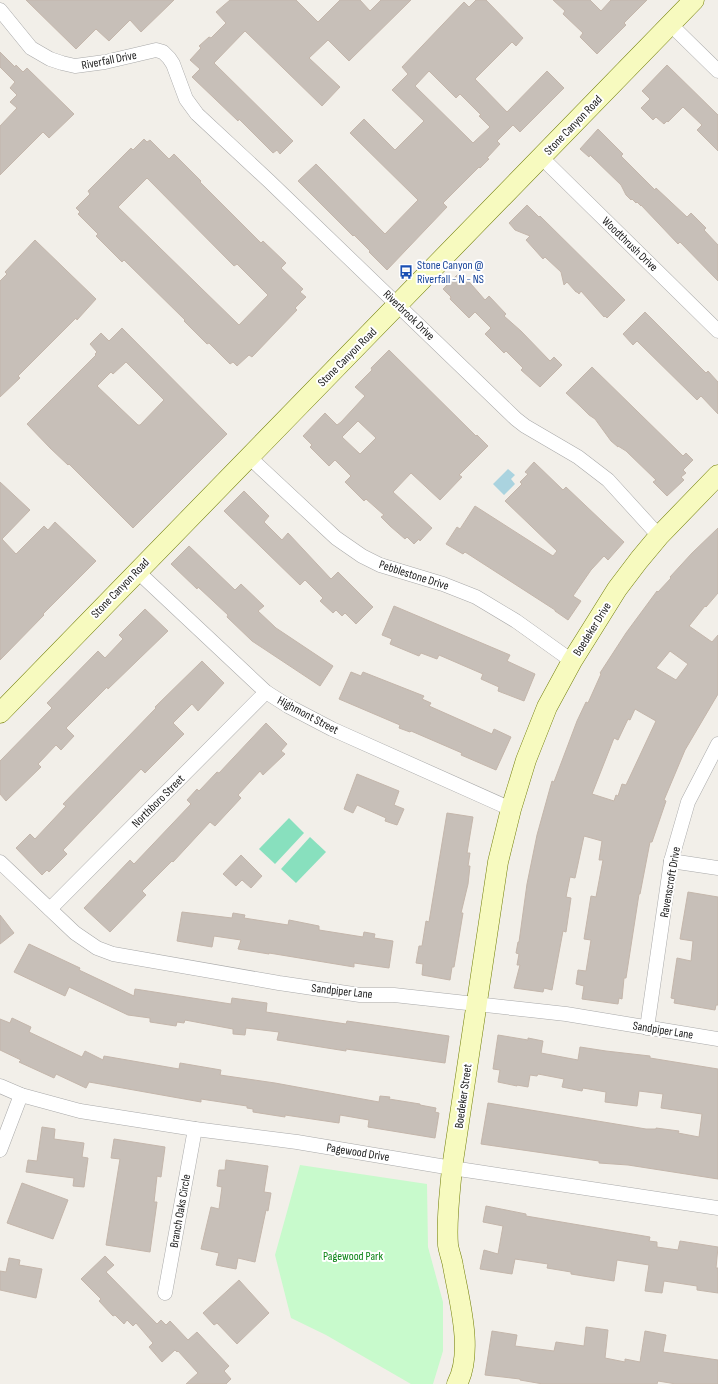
<svg xmlns="http://www.w3.org/2000/svg" width="718" height="1384" font-family="'Sofia Sans Condensed',sans-serif">
  <rect width="100%" height="100%" fill="#f2efe9"/>
  <!-- park -->
  <path fill="#c8facc" d="M300 1165 427 1184 428 1247 443 1302V1351L433 1384H411L326 1335 291 1318 275 1255Z"/>
  <!-- pitch -->
  <g fill="#88e0be">
    <path d="M289 818 304 833 275 864 259 849Z"/>
    <path d="M310 837 326 852 296 883 281 869Z"/>
  </g>
  <!-- water -->
  <path fill="#aad3df" d="M508 469 515 475 511 479 515 484 504 495 493 484Z"/>
  <!-- building -->
  <g fill="#c7bfb8" stroke="#c4b6ab" fill-rule="evenodd">
    <path d="M26 0H174L141 32 130 20 109 41 96 29 76 49Z"/>
    <path d="M230 0H296L318 22 340 0H360L370 11 381 0H411L349 61 328 40 309 58 340 87 322 106 245 31 214 63 293 141 280 154 277 150 273 153 239 119 238 121 192 77 200 69 190 60 201 48 199 46 209 37 211 38 226 23 216 12Z"/>
    <path d="M476 0H486L523 38 516 46 512 42 475 79 507 112 547 71 564 88 520 132 513 125 497 141 500 144 487 158 489 159 480 168 479 167 443 203 447 207 387 270 369 252 370 251 354 235 353 236 298 181 316 164 385 234 418 200 350 133 364 119 395 150 424 121 392 90 408 74 402 67 464 2 469 7ZM429 71 456 98 460 94 481 115 479 116 490 127 473 143 415 86Z"/>
    <path d="M553 0H590L601 11 611 0H647L624 23 626 25 597 54 580 37 583 33 563 14 565 11Z"/>
    <path d="M0 52 15 67 16 65 23 72 27 68 74 114 49 138 43 132 0 175V126L17 108 10 102 17 95 10 88 15 82 0 67Z"/>
    <path d="M667 65 718 115V151L697 130 702 125 683 107 668 122 667 121 664 124 656 117 653 120 641 108 650 99 642 91Z"/>
    <path d="M598 129 623 154 621 156 655 190 656 188 687 217 691 213 706 228 704 230 718 245V281L680 242 678 244 641 205V206L637 202 636 203 632 199 631 200 626 195 621 185 590 155 589 157 580 149Z"/>
    <path d="M144 139 147 142 150 140 169 159 174 154 201 181 200 182 261 243 263 241 286 263 281 268 303 289 300 292 306 297 295 308 297 310 252 357 249 355 237 366 233 362 230 364 209 343 207 344 184 321 185 320 124 260 122 262 96 236 98 234 78 214 80 212 76 208 90 194 88 191 131 148 133 150ZM147 178 234 266 237 264 268 295 239 325 118 207Z"/>
    <path d="M527 205 539 217 540 216 625 300 607 318 605 316 604 317 581 291 579 294 577 292H576L567 282 564 285 561 272 545 257 543 259 526 240 530 236 515 230 509 223Z"/>
    <path d="M35 240 96 299 77 320 76 318 18 376 20 378 0 397V281L7 274 5 272Z"/>
    <path d="M459 273 465 277 485 300 489 296 506 314 504 316 521 331 550 361 554 357 562 365 540 387 521 370 523 368 506 351 504 353 485 334 491 328 475 312 469 318 450 299 451 297 443 289Z"/>
    <path d="M645 312 706 373 708 371 718 382V414L701 396 697 400 637 341 633 345 623 334Z"/>
    <path d="M122 328 227 434 133 528 69 464 68 465 50 448 27 424 96 355 95 354 97 352 90 344 101 333 109 341ZM126 362 164 400 140 425H138L97 386 111 372 113 374Z"/>
    <path d="M389 350 476 436 477 435 488 446 459 475 462 477 440 500 411 473 393 492 432 528 420 541 419 539 414 544 407 537 405 539 390 526 381 517 384 515 366 499 364 501 345 482 351 476 335 460 329 466 310 447 312 445 303 436 325 413 337 425 341 422 365 396 355 387 372 370 371 368ZM358 421 376 438 360 454 342 437Z"/>
    <path d="M592 367 683 456 686 453 693 460 683 470 686 473 681 477 684 480 667 496 653 482 656 480 626 451 618 446V447L611 441 595 419 589 415 580 406 566 393Z"/>
    <path d="M534 462 563 490 566 487 624 542 608 560 604 556 591 570 573 596 581 601 568 620 555 611V610L465 552 463 554 446 544 457 527 460 529 475 506 553 556 557 551 505 501 522 484 520 482 528 474 525 472Z"/>
    <path d="M0 482 30 510 2 539 16 554 44 526 48 530 55 522 96 561 43 614 44 615 0 660Z"/>
    <path d="M244 491 269 516 264 522 282 540 288 533 331 579 338 572 373 607 356 624 345 613 342 616 336 610 333 613 320 601 323 598 305 580 300 585 224 511Z"/>
    <path d="M718 528V593L706 607 705 606 689 626 712 642 718 635V694L685 750 664 800 666 801 652 842H650L640 894H639L626 978H624L622 999 619 998 618 1004 582 999 584 986 576 984 578 970 586 971 591 940 584 939 591 896 596 897 603 860H599L602 841 584 836 575 878 570 877 566 897 571 898 566 932 563 931 552 990 544 988 543 992 514 988 520 965H517L519 954 516 953 518 942H519L527 884 537 835 552 781 554 782 577 721 586 702 588 703 601 674 600 673 626 633 657 591 658 592 671 578 670 577 692 553ZM670 651 688 664 676 680 656 668ZM635 709 656 721 626 785 622 784 618 796 616 795 614 801 592 794 614 738 618 740 628 719 630 720Z"/>
    <path d="M189 546 235 590 241 584 264 606 258 611 276 628 333 666 320 686 252 641 227 617 228 615 198 587 197 589 171 564Z"/>
    <path d="M394 606 510 655 507 661 535 674 524 701 498 691 499 687 481 679 483 674 439 655 437 659 421 653 419 656 390 644 392 639 382 635Z"/>
    <path d="M145 609 168 631 108 689 107 687 66 728 74 736 61 750 56 745 38 764 41 767 6 801 0 794V761L52 708 47 703 98 651 105 658 123 639 119 635Z"/>
    <path d="M202 661 224 683 198 711 192 704 173 723 184 734 145 773 141 769 63 850 67 854 49 872 47 870 42 875 16 848 30 834 35 839 66 806 63 804 156 708 155 707Z"/>
    <path d="M351 672 361 676 363 672 424 696 422 699 431 703 429 706 492 734 494 729 511 737 496 770 461 755 462 753 411 731 410 732 399 728 400 725 339 699Z"/>
    <path d="M266 723 287 744 281 751 285 754 263 775 260 771 238 795 241 798 215 826 210 822 173 862 172 861 142 891 146 895 110 932 84 908 130 860 134 864 191 804 187 800 197 789 199 791 217 772 219 773Z"/>
    <path d="M357 774 399 791 394 805 404 809 397 825 385 821 386 818 357 805 353 813 344 809Z"/>
    <path d="M447 813 473 817 467 853H470L468 866H470L468 884 461 913H463L454 967H452L450 980 422 975 423 964 416 963 419 946H422L426 921 429 922Z"/>
    <path d="M241 855 262 876 251 888 242 880 236 886 223 874Z"/>
    <path d="M688 892 718 897V1005H716L715 1010 674 1003 675 999 671 998 677 958 691 961 693 941 680 939Z"/>
    <path d="M182 912 232 918 233 913 245 915 244 918 288 925 289 920 319 926V930L363 937 364 932 375 934 374 938 393 941 389 968 354 963V967L269 953V954L238 949 241 940 214 936 212 947 177 941Z"/>
    <path d="M0 915 14 933 0 944Z"/>
    <path d="M29 944 80 968 79 970 134 996 135 989 231 1004 232 998 267 1003 266 1012 346 1024 347 1021 449 1036 445 1063 346 1049V1051L277 1040 279 1032 246 1028 245 1035 233 1034V1029L185 1020 184 1023 177 1022 176 1026 150 1022V1018L128 1015 69 987 65 996 14 972Z"/>
    <path d="M12 1018 31 1027 29 1032 82 1057 85 1051 103 1060 104 1056 179 1069 180 1063 221 1070 220 1075 275 1083 379 1102 380 1096 390 1097 389 1099 420 1104V1105L436 1108 435 1112 439 1113 435 1138 368 1127 369 1120 340 1115 339 1123 285 1115V1117L253 1112V1109L247 1108V1106L201 1099V1102L89 1082 86 1088 56 1074 54 1078 19 1062 21 1060 0 1050V1019L10 1023Z"/>
    <path d="M498 1035 528 1040V1038L543 1041 541 1053 578 1060 580 1047 606 1051 650 1056V1058L718 1069V1179L628 1165 599 1163V1161L481 1144 488 1103 646 1129H656V1128L679 1131 678 1133 699 1137 702 1114 661 1108 663 1094 639 1091 637 1106 605 1102 606 1092 583 1088 582 1091 562 1087 564 1079 538 1074 537 1076 530 1075 528 1087 517 1085V1086L498 1082 500 1070 493 1069Z"/>
    <path d="M42 1127 55 1129 54 1139 84 1143 82 1157 88 1158 84 1187 73 1186 74 1178 26 1172 28 1160 37 1161Z"/>
    <path d="M114 1139 165 1147 161 1177 157 1176 154 1202H157L150 1252 106 1245 120 1159 111 1158Z"/>
    <path d="M226 1160 268 1166 264 1192 271 1193 268 1211 266 1210 255 1262 238 1258 236 1269 216 1265 219 1253 201 1249 211 1207 219 1209 222 1187 217 1186 219 1170H225Z"/>
    <path d="M22 1183 68 1200 53 1239 7 1223Z"/>
    <path d="M486 1206 526 1214V1216L650 1237 649 1241 657 1242V1247L678 1250 680 1241 718 1247 716 1268H718V1293L697 1290V1286L664 1281 662 1293 645 1291 649 1265 617 1260 614 1281 571 1274V1272L547 1268 548 1264 515 1259 512 1274 480 1269 484 1250 498 1254 503 1226 483 1222Z"/>
    <path d="M105 1256 114 1265 106 1272 157 1324 161 1320 166 1325 170 1321 188 1340 197 1332 229 1366 224 1371 231 1379 226 1384H186L198 1373 178 1351 177 1352 175 1350 162 1362 149 1347 153 1343 136 1323 133 1326 127 1320 124 1324 115 1315 113 1316 99 1301 101 1299 81 1279Z"/>
    <path d="M9 1258 20 1260 19 1265 42 1269 36 1298 0 1290V1271L6 1272Z"/>
    <path d="M239 1280 269 1313 237 1344 217 1323 214 1325 203 1313Z"/>
    <path d="M586 1327 608 1330 605 1358 625 1362V1359L640 1362 645 1331 666 1335 663 1352 718 1360V1384H676L658 1381 657 1384H543L520 1380V1379L485 1375 492 1331 517 1335 515 1346 554 1351 556 1342 584 1346Z"/>
  </g>
  <g fill="none" stroke-linecap="round" stroke-linejoin="round">
    <defs>
      <g id="street">
        <path d="M0 10 31 48 50 59 62 63 75 66 105 62 156 50 163 52 169 58 173 64 186 99 197 114 269 181 516 419 525 426 578 457 608 480 659 536"/>
        <path d="M670 24 718 71"/>
        <path d="M541 157 718 331"/>
        <path d="M249 457 336 538 362 556 380 565 443 584 476 597 516 621 572 661"/>
        <path d="M137 571 266 692 288 706 332 729 511 809"/>
        <path d="M671 861 718 868"/>
        <path d="M0 862 75 933 97 948 113 954 279 983 360 995H394L566 1014 718 1039"/>
        <path d="M50 909 266 692"/>
        <path d="M647 1028 671 861 688 802 718 744"/>
        <path d="M0 1086 21 1095 80 1111 195 1129 297 1142 452 1168 718 1208"/>
        <path d="M0 1150 21 1095"/>
        <path d="M165 1293 195 1129"/>
      </g>
      <g id="secondary">
        <path d="M0 713 694 0"/>
        <path d="M457 1384C474 1352 459 1300 453 1266 452 1259 449 1252 448 1245 446 1219 450 1193 452 1168L498 862 511 809 526 760 547 707 572 661 617 589 639 560 659 536 718 475"/>
      </g>
    </defs>
    <!-- street casing -->
    <use href="#street" stroke="#a9a9a9" stroke-width="15"/>
    <!-- secondary casing -->
    <use href="#secondary" stroke="#707d05" stroke-width="21"/>
    <!-- street -->
    <use href="#street" stroke="#fff" stroke-width="14"/>
    <!-- secondary -->
    <use href="#secondary" stroke="#f7fabf" stroke-width="20"/>
  </g>
  <!-- icons -->
  <defs>
    <symbol id="bus-bare" viewBox="-9 -9 18 18"><path d="M-5-6H5V4H4V6H2V4H-2V6H-4V4H-5ZM-3.5-4V0h7V-4ZM-3.5 1.2v1.5H-2V1.2ZM2 1.2v1.5H3.5V1.2Z" fill="#1a4fb4" stroke="#fff" stroke-width="2.5" paint-order="stroke"/></symbol>
  </defs>
  <g fill-rule="evenodd">
    <use href="#bus-bare" x="396" y="262" width="20" height="20"/>
  </g>
  <g text-anchor="middle" stroke-width="4" stroke-linejoin="round" paint-order="stroke">
    <!-- street labels -->
    <g font-size="12" fill="#222" stroke="#fff">
      <text transform="translate(109 60) rotate(-11)" y="4">Riverfall Drive</text>
      <text transform="translate(573 125) rotate(-46)" y="4">Stone Canyon Road</text>
      <text transform="translate(630 244) rotate(44)" y="4">Woodthrush Drive</text>
      <text transform="translate(409 315) rotate(44)" y="4">Riverbrook Drive</text>
      <text transform="translate(347 357) rotate(-45)" y="4">Stone Canyon Road</text>
      <text transform="translate(414 575) rotate(18)" y="4">Pebblestone Drive</text>
      <text transform="translate(120 588) rotate(-46)" y="4">Stone Canyon Road</text>
      <text transform="translate(592 629) rotate(-58)" y="4">Boedeker Drive</text>
      <text transform="translate(308 715) rotate(28)" y="4">Highmont Street</text>
      <text transform="translate(158 801) rotate(-45)" y="4">Northboro Street</text>
      <text transform="translate(670 882) rotate(-80)" y="4">Ravenscroft Drive</text>
      <text transform="translate(342 991) rotate(6)" y="4">Sandpiper Lane</text>
      <text transform="translate(663 1030) rotate(9)" y="4">Sandpiper Lane</text>
      <text transform="translate(463 1096) rotate(-82)" y="4">Boedeker Street</text>
      <text transform="translate(358 1152) rotate(9)" y="4">Pagewood Drive</text>
      <text transform="translate(180 1211) rotate(-80)" y="4">Branch Oaks Circle</text>
    </g>
    <!-- transit labels -->
    <g font-size="12" fill="#164399" stroke="#fff" text-anchor="start">
      <text x="417" y="269">Stone Canyon @<tspan x="417" dy="14">Riverfall - N - NS</tspan></text>
    </g>
    <!-- park labels -->
    <g font-size="12" fill="#0c8416" stroke="#fff">
      <text x="353" y="1260">Pagewood Park</text>
    </g>
  </g>
</svg>
